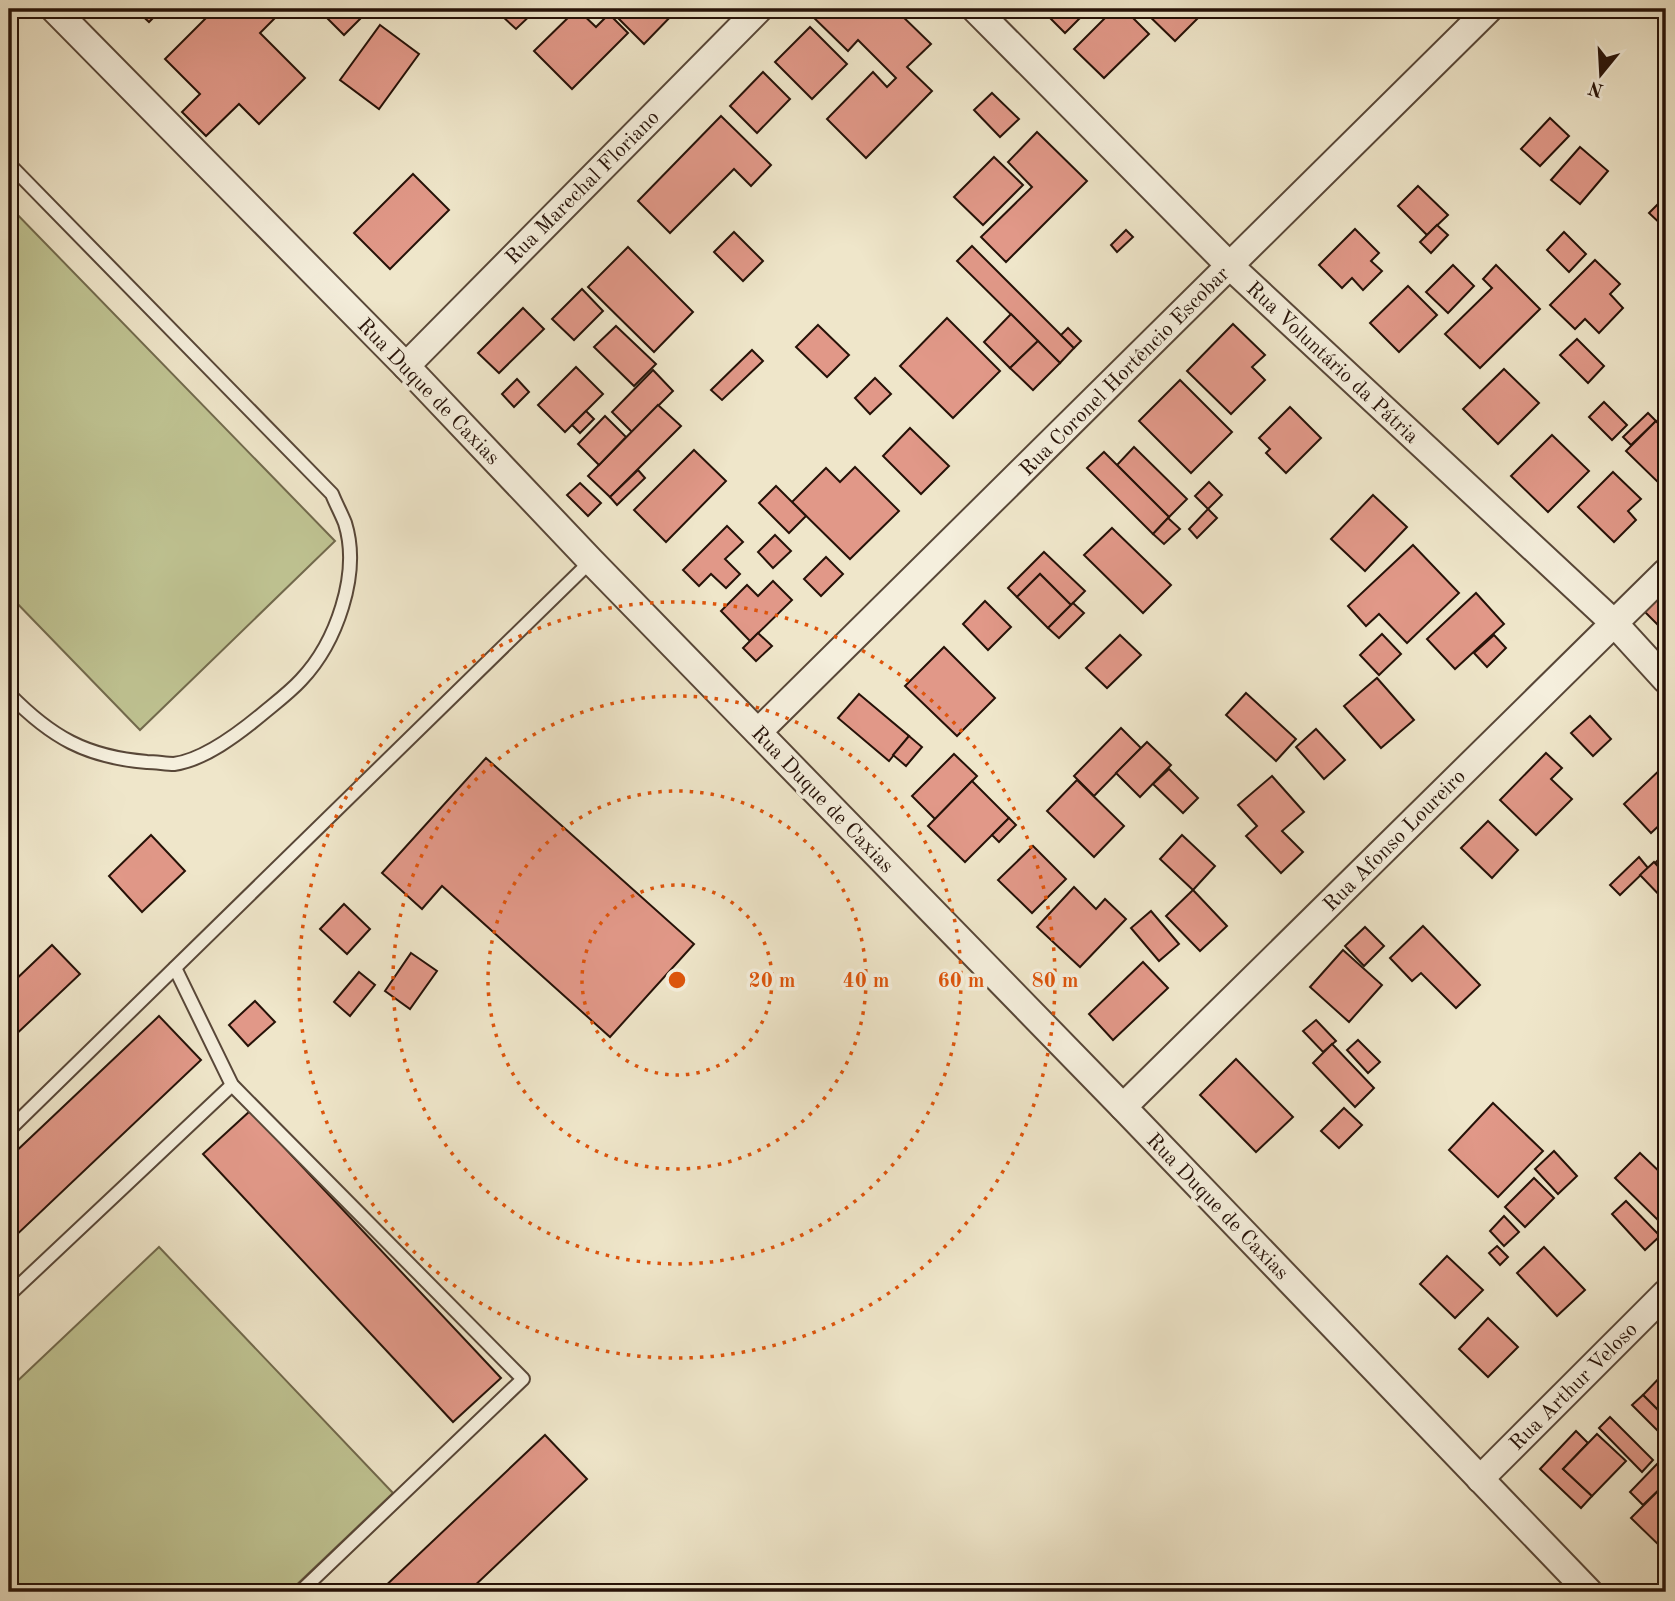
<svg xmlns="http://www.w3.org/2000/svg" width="1675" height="1601" font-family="'Old Standard TT',serif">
  <rect width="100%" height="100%" fill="#efe6ca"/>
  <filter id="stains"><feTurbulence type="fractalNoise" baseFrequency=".00286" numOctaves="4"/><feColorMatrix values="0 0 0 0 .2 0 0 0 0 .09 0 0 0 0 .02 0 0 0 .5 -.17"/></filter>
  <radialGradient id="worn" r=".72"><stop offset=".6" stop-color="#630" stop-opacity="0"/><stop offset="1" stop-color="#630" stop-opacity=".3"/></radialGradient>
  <!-- green -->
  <g fill="#bfc392" stroke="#726a4d" stroke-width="2">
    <path d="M9 206 335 541 140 730 9 595Z"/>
    <path d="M159 1247 393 1493 289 1592H9V1389Z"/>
  </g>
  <!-- building -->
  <g fill="#e19888" stroke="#261208" stroke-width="2">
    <path d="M135 9H162L149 22Z"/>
    <path d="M215 9H284L260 33 305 78 259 124 239 104 206 136 182 112 200 94 165 59Z"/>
    <path d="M318 9H370L344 35Z"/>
    <path d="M507 9H537L516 29 501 15Z"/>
    <path d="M577 9 596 27 609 14 628 33 572 89 534 51Z"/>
    <path d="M609 9H676L677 10 644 44Z"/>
    <path d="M815 9H895L931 44 907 67 932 91 866 158 827 119 873 72 887 87 896 78 858 40 848 51 810 14Z"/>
    <path d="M1041 9H1089L1065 33Z"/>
    <path d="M1114 9H1124L1149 34 1104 78 1074 49Z"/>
    <path d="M1142 9H1207L1175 41Z"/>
    <path d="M380 25 419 54 379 109 340 80Z"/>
    <path d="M810 27 847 64 812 99 775 62Z"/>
    <path d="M763 72 790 99 757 133 730 106Z"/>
    <path d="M992 93 1019 119 1000 137 974 110Z"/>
    <path d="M721 116 771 165 751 186 734 169 670 233 638 201Z"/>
    <path d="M1550 118 1569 136 1540 166 1521 149Z"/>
    <path d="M1037 132 1087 181 1006 262 981 237 1032 187 1008 162Z"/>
    <path d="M1580 147 1608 171 1580 204 1551 180Z"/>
    <path d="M994 157 1023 185 983 225 954 197Z"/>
    <path d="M413 174 449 210 390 269 354 233Z"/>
    <path d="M1418 186 1448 215 1427 235 1398 206Z"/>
    <path d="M1666 196V229L1649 213Z"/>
    <path d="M1437 225 1448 235 1431 253 1420 242Z"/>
    <path d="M1355 229 1379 253 1371 261 1382 271 1363 290 1352 278 1342 288 1319 265Z"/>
    <path d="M1126 230 1133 237 1117 252 1111 245Z"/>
    <path d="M734 232 763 261 743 281 714 252Z"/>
    <path d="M1564 232 1586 254 1569 272 1547 250Z"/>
    <path d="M972 246 1074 348 1060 363 957 261Z"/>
    <path d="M628 247 693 312 654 352 588 287Z"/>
    <path d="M1595 260 1620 284 1610 294 1623 308 1599 333 1585 319 1575 329 1550 305Z"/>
    <path d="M1453 265 1474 286 1448 313 1426 292Z"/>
    <path d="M1496 265 1540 309 1480 368 1445 334 1492 288 1483 279Z"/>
    <path d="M1408 286 1437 315 1399 352 1370 323Z"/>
    <path d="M582 289 603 311 574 340 552 319Z"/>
    <path d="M523 308 544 329 499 373 478 353Z"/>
    <path d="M1011 314 1038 341 1010 368 984 342Z"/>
    <path d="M947 318 1000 371 953 418 900 366Z"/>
    <path d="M1233 324 1265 355 1252 367 1265 380 1231 414 1187 371Z"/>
    <path d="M818 325 849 355 827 377 796 347Z"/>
    <path d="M616 326 656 364 634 386 594 347Z"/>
    <path d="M1068 328 1081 341 1074 348 1061 335Z"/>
    <path d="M1577 339 1604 366 1588 383 1560 355Z"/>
    <path d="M1038 341 1060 363 1033 390 1010 368Z"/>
    <path d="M752 350 763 361 722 400 711 390Z"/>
    <path d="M576 367 603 394 565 432 538 405Z"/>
    <path d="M1504 369 1539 403 1498 444 1463 409Z"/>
    <path d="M653 370 673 391 632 432 612 412Z"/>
    <path d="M875 378 891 394 870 414 855 398Z"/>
    <path d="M517 379 529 392 514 407 502 394Z"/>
    <path d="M1180 380 1232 432 1191 473 1139 421Z"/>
    <path d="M1604 402 1627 425 1612 440 1589 417Z"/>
    <path d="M658 405 681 426 610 497 588 476Z"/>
    <path d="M1290 407 1321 438 1286 473 1266 453 1270 449 1259 438Z"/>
    <path d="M586 411 594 419 580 433 572 425Z"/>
    <path d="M1648 413 1656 421 1631 445 1623 437Z"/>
    <path d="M605 416 626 437 599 465 578 444Z"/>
    <path d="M1656 421 1666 432V490L1626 451Z"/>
    <path d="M910 428 949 466 921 494 883 456Z"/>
    <path d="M1552 435 1589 471 1548 512 1511 476Z"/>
    <path d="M1134 447 1187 499 1169 517 1117 465Z"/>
    <path d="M694 450 726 481 666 542 634 510Z"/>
    <path d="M1104 452 1169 517 1153 534 1087 468Z"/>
    <path d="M855 467 899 511 850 559 792 502 826 468 840 482Z"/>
    <path d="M638 470 645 478 617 505 610 497Z"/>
    <path d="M1613 472 1641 499 1628 511 1636 520 1614 542 1578 507Z"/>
    <path d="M1209 482 1222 495 1208 509 1195 496Z"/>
    <path d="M580 483 601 503 588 516 567 495Z"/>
    <path d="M776 486 806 516 789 533 759 503Z"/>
    <path d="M1373 495 1407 527 1365 571 1331 539Z"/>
    <path d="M1208 509 1217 518 1197 538 1189 529Z"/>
    <path d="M1168 518 1180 529 1164 544 1153 534Z"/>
    <path d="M727 526 743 542 725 559 740 574 726 588 711 574 699 586 683 570Z"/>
    <path d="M1112 528 1171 585 1143 613 1084 555Z"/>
    <path d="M775 535 791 551 773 568 758 552Z"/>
    <path d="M1413 545 1459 593 1407 643 1379 614 1366 626 1348 606Z"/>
    <path d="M1044 552 1085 591 1071 605 1040 574 1017 597 1008 588Z"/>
    <path d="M826 557 843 574 821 596 804 579Z"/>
    <path d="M1040 574 1071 605 1048 628 1017 597Z"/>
    <path d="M773 581 792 600 750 641 721 611 747 585 758 596Z"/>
    <path d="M1666 591V633L1645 612Z"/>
    <path d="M1476 593 1504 624 1455 669 1427 639Z"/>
    <path d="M985 601 1011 627 988 650 963 624Z"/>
    <path d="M1073 603 1084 613 1059 638 1048 628Z"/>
    <path d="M758 633 772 646 756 661 743 648Z"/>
    <path d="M1382 634 1401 654 1379 675 1360 655Z"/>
    <path d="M1120 635 1141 655 1107 688 1086 668Z"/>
    <path d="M1494 635 1506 648 1487 667 1474 653Z"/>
    <path d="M944 647 995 698 957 736 905 686Z"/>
    <path d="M1377 678 1414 720 1381 748 1344 706Z"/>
    <path d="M1246 693 1296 739 1276 761 1226 715Z"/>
    <path d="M859 694 909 736 889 761 838 718Z"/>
    <path d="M1590 716 1611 739 1593 756 1571 733Z"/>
    <path d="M1121 728 1141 748 1094 796 1074 776Z"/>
    <path d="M1316 729 1345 760 1324 779 1296 747Z"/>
    <path d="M909 736 922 747 906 766 893 755Z"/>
    <path d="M1147 742 1171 765 1140 797 1116 773Z"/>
    <path d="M1546 753 1562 768 1551 779 1572 799 1536 835 1500 800Z"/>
    <path d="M954 754 977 776 935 819 912 796Z"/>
    <path d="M486 758 694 944 610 1037 442 886 422 909 382 873Z"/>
    <path d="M1666 764V819L1651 833 1624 804Z"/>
    <path d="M1169 769 1198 798 1183 813 1153 784Z"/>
    <path d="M1272 776 1304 812 1282 831 1303 852 1281 873 1246 836 1257 826 1238 805Z"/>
    <path d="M1077 780 1124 826 1094 857 1047 811Z"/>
    <path d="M972 781 1009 818 965 862 928 826Z"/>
    <path d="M1009 818 1016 825 999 842 992 835Z"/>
    <path d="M1488 821 1518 850 1492 878 1461 848Z"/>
    <path d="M151 835 185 871 142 912 109 876Z"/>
    <path d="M1182 835 1215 866 1193 890 1160 859Z"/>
    <path d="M1033 846 1066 879 1032 913 998 880Z"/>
    <path d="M1666 852V875L1655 863Z"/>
    <path d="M1639 857 1648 868 1620 895 1610 885Z"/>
    <path d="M1654 862 1666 875V902L1640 875Z"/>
    <path d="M1074 887 1096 909 1105 899 1126 919 1080 967 1037 927Z"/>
    <path d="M1193 890 1227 926 1200 951 1166 916Z"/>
    <path d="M344 904 370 929 347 954 320 929Z"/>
    <path d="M1151 911 1179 944 1159 961 1131 928Z"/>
    <path d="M1423 926 1480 985 1456 1008 1421 973 1412 981 1390 958Z"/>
    <path d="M1365 927 1384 946 1364 966 1345 946Z"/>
    <path d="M52 945 80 974 9 1041V986Z"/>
    <path d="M1343 950 1382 985 1349 1022 1310 987Z"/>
    <path d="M411 953 437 971 410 1009 385 991Z"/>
    <path d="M1143 962 1168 988 1113 1040 1089 1014Z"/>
    <path d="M359 972 375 985 350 1016 334 1002Z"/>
    <path d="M255 1001 275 1022 248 1046 229 1025Z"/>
    <path d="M159 1016 201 1060 9 1242V1158Z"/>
    <path d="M1316 1020 1336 1041 1323 1052 1303 1031Z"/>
    <path d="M1358 1040 1380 1062 1368 1073 1347 1050Z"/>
    <path d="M1332 1044 1374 1088 1355 1107 1313 1063Z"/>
    <path d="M1236 1059 1293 1117 1256 1152 1200 1095Z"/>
    <path d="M1493 1103 1543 1151 1498 1197 1449 1150Z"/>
    <path d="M1344 1108 1362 1125 1339 1148 1321 1131Z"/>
    <path d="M250 1111 501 1378 453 1422 203 1154Z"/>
    <path d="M1554 1151 1577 1176 1558 1194 1535 1169Z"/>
    <path d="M1640 1153 1666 1178V1221L1663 1225 1615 1178Z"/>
    <path d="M1534 1178 1554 1198 1525 1227 1505 1207Z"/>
    <path d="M1626 1201 1660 1236 1645 1250 1612 1214Z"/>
    <path d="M1504 1216 1519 1232 1504 1246 1490 1231Z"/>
    <path d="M1497 1246 1508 1257 1500 1265 1489 1253Z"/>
    <path d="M1544 1247 1585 1290 1557 1316 1517 1273Z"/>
    <path d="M1447 1256 1483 1290 1455 1318 1420 1284Z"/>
    <path d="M1488 1318 1518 1347 1488 1377 1459 1349Z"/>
    <path d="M1663 1374 1666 1378V1418L1643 1395Z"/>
    <path d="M1643 1395 1666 1418V1439L1632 1405Z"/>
    <path d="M1610 1417 1653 1460 1642 1472 1599 1428Z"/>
    <path d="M1576 1431 1588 1443 1563 1469 1592 1496 1581 1508 1540 1469Z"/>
    <path d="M1597 1434 1626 1461 1592 1496 1563 1469Z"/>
    <path d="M545 1435 587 1479 468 1592H379Z"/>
    <path d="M1658 1463 1666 1472V1483L1643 1505 1630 1492Z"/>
    <path d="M1666 1483V1552L1631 1518Z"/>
  </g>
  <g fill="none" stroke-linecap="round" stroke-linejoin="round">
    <defs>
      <g id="service">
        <path d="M9 164 332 494C336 504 341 513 345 523 361 574 336 643 301 680 289 693 274 704 261 715 238 734 204 760 174 764 166 764 156 762 147 762 86 757 51 737 9 694"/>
        <path d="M175 968 232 1085 523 1379 300 1592"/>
        <path d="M9 1130 591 561"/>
        <path d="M9 1295 232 1085"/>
      </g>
      <g id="minor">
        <path d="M54 9 406 366 591 561 1123 1107 1589 1592"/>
        <path d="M975 9 1230 266 1614 623 1666 680"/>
        <path d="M406 366 759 9"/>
        <path d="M758 732 1489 9"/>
        <path d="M1123 1107 1666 572"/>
        <path d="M1480 1479 1666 1293"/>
      </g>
    </defs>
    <!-- service casing -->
    <use href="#service" stroke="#584738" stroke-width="16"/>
    <!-- minor casing -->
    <use href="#minor" stroke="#584738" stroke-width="30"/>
    <!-- service -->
    <use href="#service" stroke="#f5efdd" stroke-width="12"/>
    <!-- minor -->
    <use href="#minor" stroke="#f5efdd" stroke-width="26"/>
  </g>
  <!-- distance rings -->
  <g fill="none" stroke="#de550c" stroke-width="3.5" stroke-dasharray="3.5 7">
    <circle cx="677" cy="980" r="95"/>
    <circle cx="677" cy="980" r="189"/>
    <circle cx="677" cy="980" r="284"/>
    <circle cx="677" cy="980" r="378"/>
  </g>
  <g text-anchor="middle" stroke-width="7" stroke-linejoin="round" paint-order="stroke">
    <!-- street labels -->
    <g font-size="21" fill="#261208" stroke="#f5efdd">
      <text transform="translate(582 187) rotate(-45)" y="7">Rua Marechal Floriano</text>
      <text transform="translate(1333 362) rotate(43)" y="7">Rua Voluntário da Pátria</text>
      <text transform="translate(1124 371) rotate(-45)" y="7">Rua Coronel Hortêncio Escobar</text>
      <text transform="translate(429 391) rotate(46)" y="7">Rua Duque de Caxias</text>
      <text transform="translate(823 799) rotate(46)" y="7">Rua Duque de Caxias</text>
      <text transform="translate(1394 840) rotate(-45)" y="7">Rua Afonso Loureiro</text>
      <text transform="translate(1218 1206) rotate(46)" y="7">Rua Duque de Caxias</text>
      <text transform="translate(1573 1386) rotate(-45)" y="7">Rua Arthur Veloso</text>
    </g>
  </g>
  <circle cx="677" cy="980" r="10" fill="#de550c" stroke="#f5efdd" stroke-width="3.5"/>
  <g font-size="21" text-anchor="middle" font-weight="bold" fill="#de550c" stroke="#f5efdd" stroke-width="7" stroke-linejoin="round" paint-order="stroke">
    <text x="772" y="987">20 m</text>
    <text x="866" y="987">40 m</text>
    <text x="961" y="987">60 m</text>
    <text x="1055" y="987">80 m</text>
  </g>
  <!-- margin -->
  <rect width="1675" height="1601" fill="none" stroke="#efe6ca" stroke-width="35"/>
  <rect x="10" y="10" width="1654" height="1580" fill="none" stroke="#261208" stroke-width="3.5"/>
  <rect x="18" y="18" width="1640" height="1566" fill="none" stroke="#261208" stroke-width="2"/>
  <!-- north arrow -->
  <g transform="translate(1601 74) rotate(198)" stroke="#f5efdd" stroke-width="5" paint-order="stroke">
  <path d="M0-5L12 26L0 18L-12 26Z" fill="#261208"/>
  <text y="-10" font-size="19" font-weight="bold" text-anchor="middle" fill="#261208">N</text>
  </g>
  <rect width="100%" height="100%" filter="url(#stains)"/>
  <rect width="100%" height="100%" fill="url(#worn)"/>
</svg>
